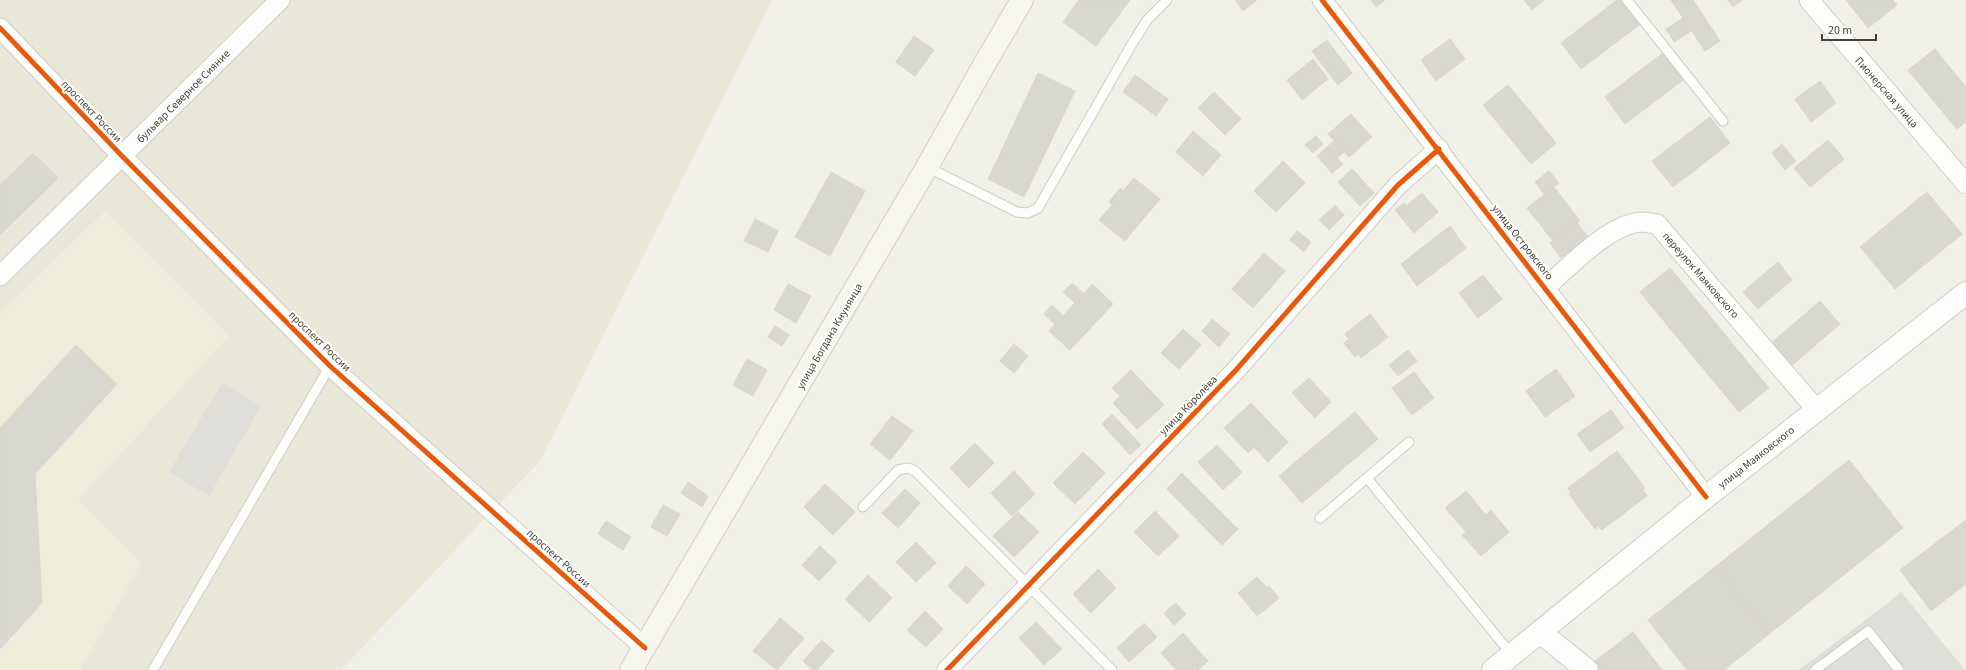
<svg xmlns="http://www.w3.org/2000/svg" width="1966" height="670" font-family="'Source Sans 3',sans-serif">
  <rect width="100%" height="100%" fill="#f0efe8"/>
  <!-- residential -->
  <path fill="#e9e7d8" d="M0 0H772L540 461 341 670H0Z"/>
  <!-- education -->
  <path fill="#efecd9" d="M105 211 229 336 78 500 142 563 80 670H0V313Z"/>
  <!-- parking -->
  <g fill="#dfded8">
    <path d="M222 383 261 406 209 496 169 472Z"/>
    <path d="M1901 592 1965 670H1799L1883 607Z"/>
  </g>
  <!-- building -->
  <g fill="#d9d8d0" stroke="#d8d6ce">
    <path d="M1079 0H1130L1096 46 1063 22Z"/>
    <path d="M1235 0H1257L1243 11Z"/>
    <path d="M1371 0H1385L1376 7Z"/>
    <path d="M1524 0H1544L1532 10Z"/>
    <path d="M1617 0H1620L1639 25 1581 69 1561 43Z"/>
    <path d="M1671 0H1693L1720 41 1705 51Z"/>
    <path d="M1728 0H1742L1733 7Z"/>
    <path d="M1846 0H1893L1897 5 1868 28Z"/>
    <path d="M1683 18 1691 31 1674 42 1666 29Z"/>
    <path d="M914 36 934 50 915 76 896 62Z"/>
    <path d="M1450 39 1465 59 1436 81 1421 60Z"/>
    <path d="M1327 40 1352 73 1338 85 1312 51Z"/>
    <path d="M1935 49 1966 87V122L1957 129 1908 70Z"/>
    <path d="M1663 53 1683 80 1625 124 1605 97Z"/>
    <path d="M1313 59 1328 79 1302 100 1287 80Z"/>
    <path d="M1038 73 1075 91 1024 197 988 179Z"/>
    <path d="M1135 75 1168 99 1156 116 1123 92Z"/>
    <path d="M1820 81 1836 103 1811 122 1795 99Z"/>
    <path d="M1508 85 1556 143 1531 164 1483 105Z"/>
    <path d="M1214 92 1241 119 1225 135 1198 108Z"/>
    <path d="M1351 114 1372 137 1349 157 1328 134Z"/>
    <path d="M1710 117 1730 143 1673 187 1652 161Z"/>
    <path d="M1193 131 1221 155 1203 176 1176 152Z"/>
    <path d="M1316 136 1323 144 1313 153 1305 145Z"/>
    <path d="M1828 140 1844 159 1810 187 1794 168Z"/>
    <path d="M1334 141 1344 152 1337 158 1327 147Z"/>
    <path d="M1782 144 1796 161 1785 170 1772 153Z"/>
    <path d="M1327 147 1343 164 1332 173 1317 156Z"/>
    <path d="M33 153 58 178 0 235V185Z"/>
    <path d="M1283 161 1305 183 1276 212 1254 191Z"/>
    <path d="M1352 169 1374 193 1360 206 1338 182Z"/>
    <path d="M1549 171 1559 183 1544 194 1535 182Z"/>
    <path d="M831 172 865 191 830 256 795 237Z"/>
    <path d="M1134 178 1160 199 1125 241 1099 220 1112 205 1109 202 1120 188 1123 191Z"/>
    <path d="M1554 187 1580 221 1553 241 1527 208Z"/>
    <path d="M1927 192 1962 234 1895 289 1860 247Z"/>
    <path d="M1422 193 1438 212 1414 233 1395 210 1404 203 1406 206Z"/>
    <path d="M1335 205 1344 215 1329 230 1319 220Z"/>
    <path d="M755 219 778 231 768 252 744 241Z"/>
    <path d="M1577 223 1588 237 1561 258 1550 243Z"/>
    <path d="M1450 226 1466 248 1417 286 1401 264Z"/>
    <path d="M1297 231 1311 242 1304 252 1290 240Z"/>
    <path d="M1264 253 1285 271 1253 308 1232 289Z"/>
    <path d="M1778 262 1792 280 1758 309 1743 292Z"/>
    <path d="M1670 268 1769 388 1739 412 1640 292Z"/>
    <path d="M1483 275 1502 299 1478 318 1459 293Z"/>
    <path d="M1072 283 1084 294 1092 284 1113 304 1070 350 1049 331 1055 324 1044 314 1052 305 1063 316 1075 303 1063 292Z"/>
    <path d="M788 284 811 296 796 323 774 310Z"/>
    <path d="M1820 301 1840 324 1790 367 1770 344Z"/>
    <path d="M1370 314 1388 337 1361 358 1359 354 1355 357 1344 343 1349 339 1345 334Z"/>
    <path d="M1212 319 1230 334 1219 347 1202 331Z"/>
    <path d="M775 326 789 335 782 346 768 337Z"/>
    <path d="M1183 329 1201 345 1179 369 1161 353Z"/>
    <path d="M1014 344 1028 356 1014 373 1000 361Z"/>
    <path d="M76 345 117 384 35 474 42 603 0 649V428Z"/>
    <path d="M1408 350 1417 361 1398 376 1389 365Z"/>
    <path d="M747 359 767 370 753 396 733 385Z"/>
    <path d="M1556 369 1575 396 1545 417 1526 391Z"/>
    <path d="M1131 370 1164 405 1137 429 1113 403 1120 396 1112 388Z"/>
    <path d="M1414 372 1434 398 1412 415 1392 388Z"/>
    <path d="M1309 378 1331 402 1315 418 1292 393Z"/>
    <path d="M1251 403 1288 442 1268 462 1254 447 1248 453 1224 428Z"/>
    <path d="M1611 410 1624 428 1590 452 1577 434Z"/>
    <path d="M1355 412 1378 439 1302 503 1279 476Z"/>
    <path d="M1112 414 1141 445 1130 455 1102 424Z"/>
    <path d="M892 416 913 431 890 460 870 444Z"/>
    <path d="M975 443 994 463 969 488 950 468Z"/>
    <path d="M1217 445 1242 472 1223 490 1198 462Z"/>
    <path d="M1617 451 1645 488 1643 490 1647 496 1602 530 1598 526 1595 529 1569 494 1571 492 1568 488Z"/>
    <path d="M1083 452 1105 473 1075 504 1053 483Z"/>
    <path d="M1849 460 1903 528 1769 634 1715 567Z"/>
    <path d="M1014 471 1035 494 1012 516 991 493Z"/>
    <path d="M1182 473 1238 529 1222 545 1167 489Z"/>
    <path d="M688 482 708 496 702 507 681 493Z"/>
    <path d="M825 484 855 512 833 535 804 507Z"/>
    <path d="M905 489 920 503 898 528 882 513Z"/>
    <path d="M1466 491 1486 515 1491 510 1509 532 1481 556 1462 535 1466 532 1445 508Z"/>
    <path d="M663 505 680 514 667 536 651 527Z"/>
    <path d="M1155 511 1179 536 1158 556 1134 532Z"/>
    <path d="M1018 512 1039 532 1014 557 993 536Z"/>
    <path d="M1966 520V584L1931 611 1900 570Z"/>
    <path d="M606 521 631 537 623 550 598 534Z"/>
    <path d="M916 542 936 563 916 582 896 562Z"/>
    <path d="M820 546 837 562 819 581 802 565Z"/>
    <path d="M966 566 985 584 967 604 948 586Z"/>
    <path d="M1715 567 1769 634 1724 670H1687L1648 620Z"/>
    <path d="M1098 569 1116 588 1091 613 1073 594Z"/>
    <path d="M868 575 892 598 869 622 845 599Z"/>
    <path d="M1257 577 1267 588 1269 586 1279 598 1257 616 1238 593Z"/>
    <path d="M1176 603 1186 614 1174 625 1164 613Z"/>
    <path d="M925 611 943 629 926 647 907 630Z"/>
    <path d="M780 618 804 638 777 670 753 651Z"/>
    <path d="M1036 622 1062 649 1044 665 1019 638Z"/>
    <path d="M1144 623 1157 637 1129 662 1117 648Z"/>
    <path d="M1633 632 1662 670H1600L1594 662Z"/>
    <path d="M1183 633 1208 661 1198 670H1176L1161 653Z"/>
    <path d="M822 640 834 651 817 670H812L803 661Z"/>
  </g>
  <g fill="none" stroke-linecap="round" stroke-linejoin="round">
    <defs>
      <g id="service">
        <path d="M1627 0 1723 121"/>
        <path d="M927 167 1017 212 1028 213 1038 208 1132 44 1147 20 1167 0"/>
        <path d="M1367 478 1512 655"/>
        <path d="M863 507 898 470 908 468 915 471 1112 670"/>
        <path d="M1320 518 1409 442"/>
        <path d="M153 670 330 366"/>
        <path d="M1815 670 1868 631 1899 670"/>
      </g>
      <g id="minor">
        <path d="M1322 0 1706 497"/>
        <path d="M1809 0 1966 184"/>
        <path d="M0 28 122 156 330 366 645 648"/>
        <path d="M0 276 280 0"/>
        <path d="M1545 288C1569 267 1610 223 1642 222 1647 222 1653 224 1657 224L1816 409"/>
        <path d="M947 670 1236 370 1398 185 1439 149"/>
      </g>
      <g id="tertiary">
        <path d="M1540 632 1587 670"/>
        <path d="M1493 670 1706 497 1966 293"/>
      </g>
      <path id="secondary" d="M631 670 927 167 984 65 1022 0"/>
    </defs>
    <!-- service casing -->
    <use href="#service" stroke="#ceccc5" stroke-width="11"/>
    <!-- minor casing -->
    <use href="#minor" stroke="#ceccc5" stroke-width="21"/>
    <!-- tertiary casing -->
    <use href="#tertiary" stroke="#ceccc5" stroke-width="24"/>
    <!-- secondary casing -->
    <use href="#secondary" stroke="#d0cebe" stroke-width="24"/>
    <!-- service -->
    <use href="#service" stroke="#fdfdfc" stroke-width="9"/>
    <!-- minor -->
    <use href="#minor" stroke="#fdfdfc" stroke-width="19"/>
    <!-- tertiary -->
    <use href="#tertiary" stroke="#fdfdfc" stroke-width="22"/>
    <!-- secondary -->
    <use href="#secondary" stroke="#f6f5ee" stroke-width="22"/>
    <defs>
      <g id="cycleway">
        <path d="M1322 0 1706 497"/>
        <path d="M0 28 122 156 330 366 645 648"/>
        <path d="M947 670 1236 370 1398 185 1439 149"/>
      </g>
    </defs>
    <!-- cycleway casing -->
    <use href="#cycleway" stroke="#fff" stroke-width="8"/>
    <!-- cycleway -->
    <use href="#cycleway" stroke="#e8590c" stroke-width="5"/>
  </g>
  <g text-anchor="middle" stroke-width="4" stroke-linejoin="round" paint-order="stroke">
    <!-- street labels -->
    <g font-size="11" fill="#464233" stroke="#fff">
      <text transform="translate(1887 92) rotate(49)" y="4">Пионерская улица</text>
      <text transform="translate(183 96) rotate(-45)" y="4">бульвар Северное Сияние</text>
      <text transform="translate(92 111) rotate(46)" y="4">проспект России</text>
      <text transform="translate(1523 242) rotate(52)" y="4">улица Островского</text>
      <text transform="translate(1701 275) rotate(49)" y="4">переулок Маяковского</text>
      <text transform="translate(829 336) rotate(-60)" y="4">улица Богдана Кнунянца</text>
      <text transform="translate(320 341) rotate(44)" y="4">проспект России</text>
      <text transform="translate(1188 405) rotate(-46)" y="4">улица Королёва</text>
      <text transform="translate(1756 457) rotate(-38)" y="4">улица Маяковского</text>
      <text transform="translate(559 558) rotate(42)" y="4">проспект России</text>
    </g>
  </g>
  <!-- scale -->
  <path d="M1822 34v6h54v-6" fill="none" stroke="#464233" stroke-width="2"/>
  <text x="1828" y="34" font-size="12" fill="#464233" stroke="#ffffff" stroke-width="3" paint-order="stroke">20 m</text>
</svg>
